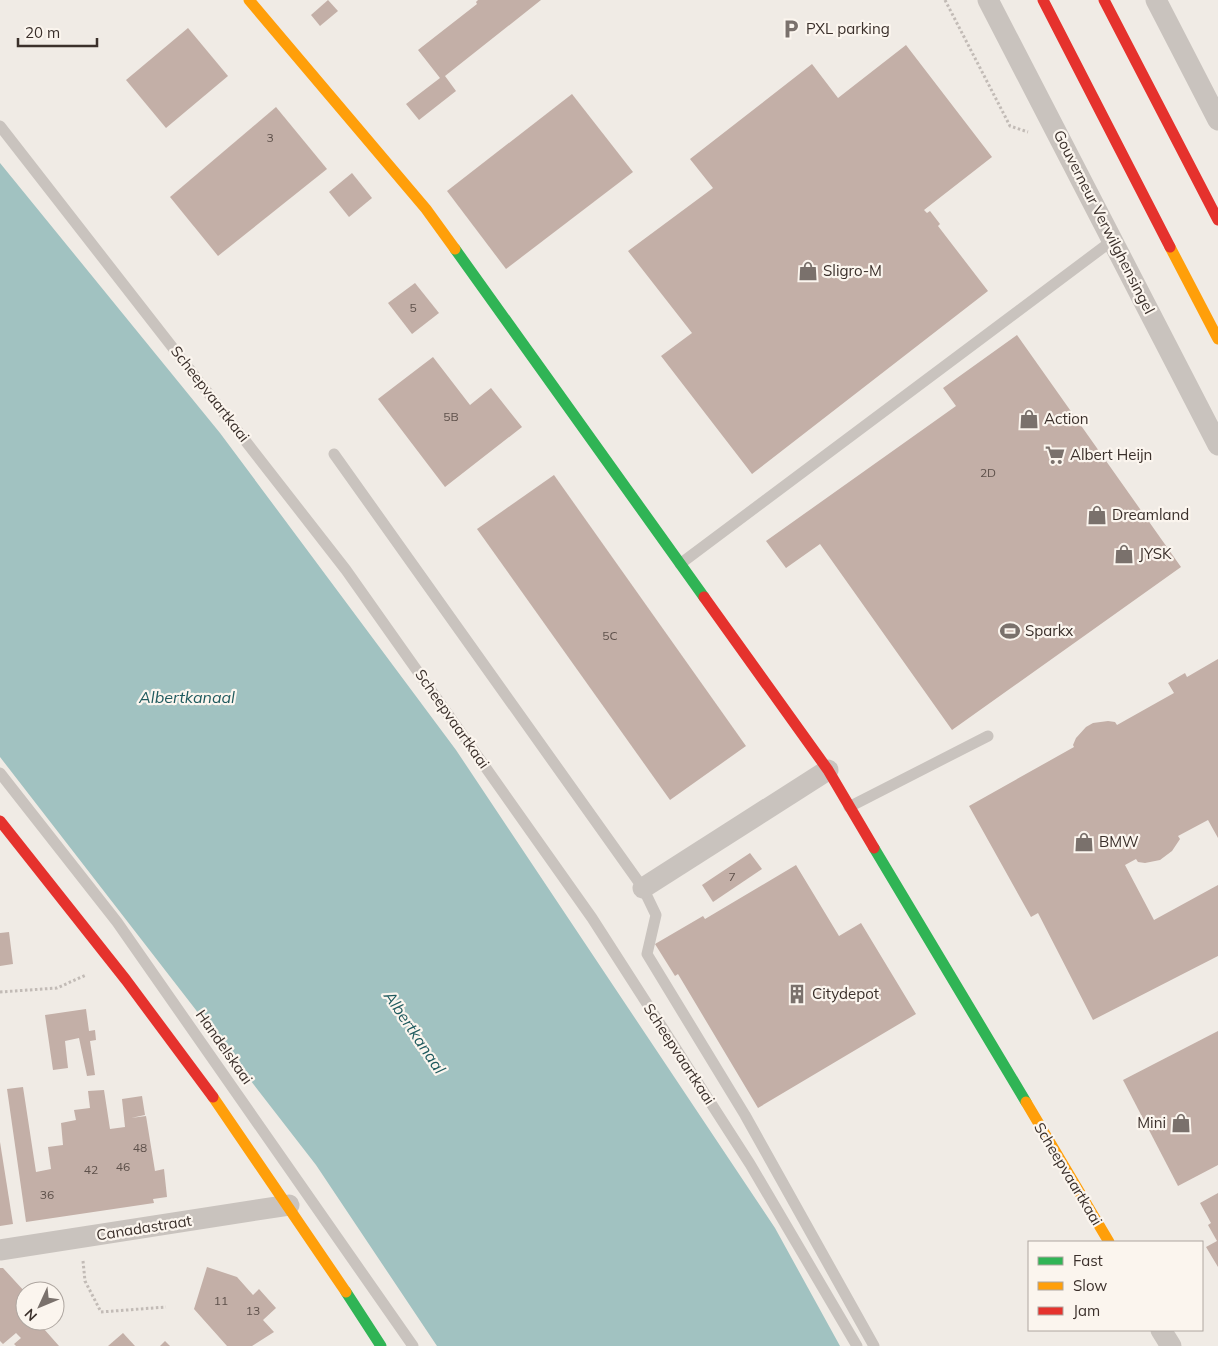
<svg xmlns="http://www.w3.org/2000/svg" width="1218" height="1346" font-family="Mulish,sans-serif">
  <rect width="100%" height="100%" fill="#f0ebe5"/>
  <!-- water -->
  <path fill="#a1c2c1" d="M0 163 220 433 456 750 775 1228 840 1346H437L316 1165 0 757Z"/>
  <!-- building -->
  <g fill="#c3afa7">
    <path d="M328 0 338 11 320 26 311 15Z"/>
    <path d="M478 0H541L445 76 456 91 419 120 406 104 440 78 418 50 477 4 476 2Z"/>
    <path d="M188 28 228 76 166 128 126 80Z"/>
    <path d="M906 45 992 157 924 210 927 213 930 211 940 224 938 226 988 291 752 474 661 356 692 333 628 251 713 188 690 159 812 64 838 98Z"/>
    <path d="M572 94 633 172 506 269 447 191Z"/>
    <path d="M276 107 327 169 218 256 170 197Z"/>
    <path d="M352 173 372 198 349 217 329 192Z"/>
    <path d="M415 283 439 313 412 334 388 303Z"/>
    <path d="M1017 335 1181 567 952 730 820 544 786 568 766 541 956 406 943 388Z"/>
    <path d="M433 357 470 405 491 388 522 427 445 487 378 399Z"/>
    <path d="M554 475 746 746 670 800 477 529Z"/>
    <path d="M1218 659V838L1208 820 1178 836 1180 839 1172 851 1160 860 1145 863 1138 862 1136 859 1125 865 1154 920 1218 885V956L1093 1020 1038 913 1031 917 969 806 1074 747 1073 745 1076 738 1086 727 1093 723 1108 721 1115 722 1117 725 1174 693 1168 683 1185 673 1187 677Z"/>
    <path d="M750 853 762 869 713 902 702 885Z"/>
    <path d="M796 865 839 936 861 923 916 1014 758 1108 678 974 675 976 655 944 703 916 705 919Z"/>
    <path d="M9 932 13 964 0 966V933Z"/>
    <path d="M86 1009 89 1031 95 1030 96 1040 90 1041 95 1075 87 1076 79 1038 65 1041 68 1068 53 1070 45 1015Z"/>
    <path d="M1218 1031V1165L1178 1186 1123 1080Z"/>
    <path d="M23 1087 36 1172 51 1169 48 1147 63 1145 61 1123 76 1120 74 1110 90 1108 88 1091 104 1090 110 1129 125 1127 122 1099 142 1096 145 1115 131 1118 146 1116 155 1171 164 1169 167 1197 153 1199 154 1203 26 1222 7 1089Z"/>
    <path d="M0 1142 13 1224 0 1226Z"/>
    <path d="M1218 1193V1267L1206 1247 1217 1241 1208 1225 1211 1223 1200 1203Z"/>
    <path d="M207 1267 237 1277 253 1295 259 1289 276 1308 263 1320 274 1332 252 1346H227L194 1309Z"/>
    <path d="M0 1268H3L25 1292V1321H53L44 1329 59 1346H16L14 1344 21 1338 16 1333 3 1344 0 1341Z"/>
    <path d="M55 1303 63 1311 55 1319Z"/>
    <path d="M123 1333 135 1346H108Z"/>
    <path d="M165 1341 170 1346H160Z"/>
  </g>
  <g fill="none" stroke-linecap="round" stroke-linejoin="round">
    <!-- path -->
    <g stroke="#c2bbb6" stroke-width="3" stroke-dasharray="2.5 2.5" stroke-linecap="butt">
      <path d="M945 0 1010 126 1028 132"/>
      <path d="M0 992 57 988 86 975"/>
      <path d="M83 1261 85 1281 101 1312 166 1307"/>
    </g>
    <!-- lane -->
    <g stroke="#c9c3be" stroke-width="11">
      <path d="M0 126 346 570 592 918 750 1164 857 1346"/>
      <path d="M334 454 643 888 656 915 647 954 745 1115 874 1346"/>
      <path d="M680 564 1113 240"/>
      <path d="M0 773 117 922 413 1346"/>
      <path d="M849 807 988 736"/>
    </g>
    <!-- street -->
    <g stroke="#c9c3be" stroke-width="21">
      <path d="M988 0 1218 445"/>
      <path d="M1156 0 1218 120"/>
      <path d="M643 888 828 770"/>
      <path d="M0 1250 289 1205"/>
      <path d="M1161 1330 1171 1346"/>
    </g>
    <!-- fast -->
    <g stroke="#30b455" stroke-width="11">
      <path d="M455 249 704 597"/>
      <path d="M874 848 1026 1102"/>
      <path d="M346 1292 381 1346"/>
    </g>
    <!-- slow -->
    <g stroke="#ff9f0a" stroke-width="11">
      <path d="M249 0 426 209 455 249"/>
      <path d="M1170 247 1218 339"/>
      <path d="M213 1097 346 1292"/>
      <path d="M1026 1102 1109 1242"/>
    </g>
    <!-- jam -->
    <g stroke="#e5322d" stroke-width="11">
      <path d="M1043 0 1170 247"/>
      <path d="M1104 0 1218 220"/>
      <path d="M704 597 828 770 874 848"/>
      <path d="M0 821 126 980 213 1097"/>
    </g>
  </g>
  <!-- icons -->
  <defs>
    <symbol id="parking-bare" viewBox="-9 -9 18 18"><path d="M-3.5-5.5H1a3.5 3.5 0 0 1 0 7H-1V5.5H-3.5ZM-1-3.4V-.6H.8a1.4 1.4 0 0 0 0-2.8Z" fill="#7a716c" stroke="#fbf5ee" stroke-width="2.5" paint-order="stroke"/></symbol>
    <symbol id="shop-bare" viewBox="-9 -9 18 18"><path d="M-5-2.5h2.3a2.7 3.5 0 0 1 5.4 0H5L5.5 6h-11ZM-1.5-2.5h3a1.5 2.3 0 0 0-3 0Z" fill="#7a716c" stroke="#fbf5ee" stroke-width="2.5" paint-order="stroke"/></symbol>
    <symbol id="supermarket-bare" viewBox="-9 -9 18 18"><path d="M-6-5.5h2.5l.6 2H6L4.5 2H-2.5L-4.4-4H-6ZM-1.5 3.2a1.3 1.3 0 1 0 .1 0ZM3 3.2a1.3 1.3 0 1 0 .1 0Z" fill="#7a716c" stroke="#fbf5ee" stroke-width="2.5" paint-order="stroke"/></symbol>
    <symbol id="stadium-bare" viewBox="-9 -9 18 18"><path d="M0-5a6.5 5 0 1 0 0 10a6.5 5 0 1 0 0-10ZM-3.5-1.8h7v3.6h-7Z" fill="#7a716c" stroke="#fbf5ee" stroke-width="2.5" paint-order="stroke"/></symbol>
    <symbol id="building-bare" viewBox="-9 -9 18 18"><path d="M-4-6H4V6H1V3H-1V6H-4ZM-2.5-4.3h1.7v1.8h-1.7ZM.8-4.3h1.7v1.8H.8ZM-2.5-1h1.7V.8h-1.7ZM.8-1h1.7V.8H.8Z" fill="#7a716c" stroke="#fbf5ee" stroke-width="2.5" paint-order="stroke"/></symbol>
  </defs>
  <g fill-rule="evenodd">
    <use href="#parking-bare" x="777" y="15" width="28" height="28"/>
    <use href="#shop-bare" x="794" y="257" width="28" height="28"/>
    <use href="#shop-bare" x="1015" y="405" width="28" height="28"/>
    <use href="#supermarket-bare" x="1041" y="441" width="28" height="28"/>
    <use href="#shop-bare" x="1083" y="501" width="28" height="28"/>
    <use href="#shop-bare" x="1110" y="540" width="28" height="28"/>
    <use href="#stadium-bare" x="996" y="617" width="28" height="28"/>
    <use href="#shop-bare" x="1070" y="828" width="28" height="28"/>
    <use href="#building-bare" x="783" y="980" width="28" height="28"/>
    <use href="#shop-bare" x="1167" y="1109" width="28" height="28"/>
  </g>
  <g text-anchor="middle" stroke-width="4.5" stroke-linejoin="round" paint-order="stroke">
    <!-- number labels -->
    <g font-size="12" fill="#5d504a">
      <text x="270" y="142">3</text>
      <text x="413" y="312">5</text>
      <text x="451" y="421">5B</text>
      <text x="988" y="477">2D</text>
      <text x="610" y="640">5C</text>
      <text x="732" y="881">7</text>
      <text x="140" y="1152">48</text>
      <text x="123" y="1171">46</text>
      <text x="91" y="1174">42</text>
      <text x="47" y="1199">36</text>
      <text x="221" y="1305">11</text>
      <text x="253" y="1315">13</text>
    </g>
    <!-- poi labels -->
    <g font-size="15" fill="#3b302b" stroke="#fbf5ee" text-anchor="start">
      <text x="806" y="34">PXL parking</text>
      <text x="823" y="276">Sligro-M</text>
      <text x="1044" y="424">Action</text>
      <text x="1070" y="460">Albert Heijn</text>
      <text x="1112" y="520">Dreamland</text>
      <text x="1139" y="559">JYSK</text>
      <text x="1025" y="636">Sparkx</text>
      <text x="1099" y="847">BMW</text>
      <text x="812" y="999">Citydepot</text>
      <text x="1166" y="1128" text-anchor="end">Mini</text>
    </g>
    <!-- street labels -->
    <g font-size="15" fill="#3b302b" stroke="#fbf5ee">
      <text transform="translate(1104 222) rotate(63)" y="5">Gouverneur Verwilghensingel</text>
      <text transform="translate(210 394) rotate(52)" y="5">Scheepvaartkaai</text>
      <text transform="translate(452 719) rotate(55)" y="5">Scheepvaartkaai</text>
      <text transform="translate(224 1047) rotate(55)" y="5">Handelskaai</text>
      <text transform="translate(679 1054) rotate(57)" y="5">Scheepvaartkaai</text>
      <text transform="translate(1068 1174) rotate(59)" y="5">Scheepvaartkaai</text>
      <text transform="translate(144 1228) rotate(-9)" y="5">Canadastraat</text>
    </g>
    <!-- water labels -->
    <g font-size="16" font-style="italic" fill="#1f5a5e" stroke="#fbf5ee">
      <text x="187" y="703">Albertkanaal</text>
      <text transform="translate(415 1032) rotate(56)" y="6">Albertkanaal</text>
    </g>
  </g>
  <!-- legend -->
  <rect x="1028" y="1241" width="175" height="90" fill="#fbf5ee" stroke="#aea6a0"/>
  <rect x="1038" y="1257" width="25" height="8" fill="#30b455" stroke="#aea6a0"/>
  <text x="1073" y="1266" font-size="15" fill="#3b302b">Fast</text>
  <rect x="1038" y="1282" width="25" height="8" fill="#ff9f0a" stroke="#aea6a0"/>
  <text x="1073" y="1291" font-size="15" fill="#3b302b">Slow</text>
  <rect x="1038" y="1307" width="25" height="8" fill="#e5322d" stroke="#aea6a0"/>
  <text x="1073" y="1316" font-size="15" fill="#3b302b">Jam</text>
  <!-- north arrow -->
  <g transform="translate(40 1306) rotate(226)"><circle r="24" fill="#fbf5ee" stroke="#aea6a0"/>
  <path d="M0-4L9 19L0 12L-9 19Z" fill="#7a716c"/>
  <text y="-8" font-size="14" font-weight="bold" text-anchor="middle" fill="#3b302b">N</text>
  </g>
  <!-- scale -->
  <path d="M18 38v8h79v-8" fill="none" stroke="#3b302b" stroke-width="2.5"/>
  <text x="25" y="38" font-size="15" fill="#3b302b" stroke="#fbf5ee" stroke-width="4" paint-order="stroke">20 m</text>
</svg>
